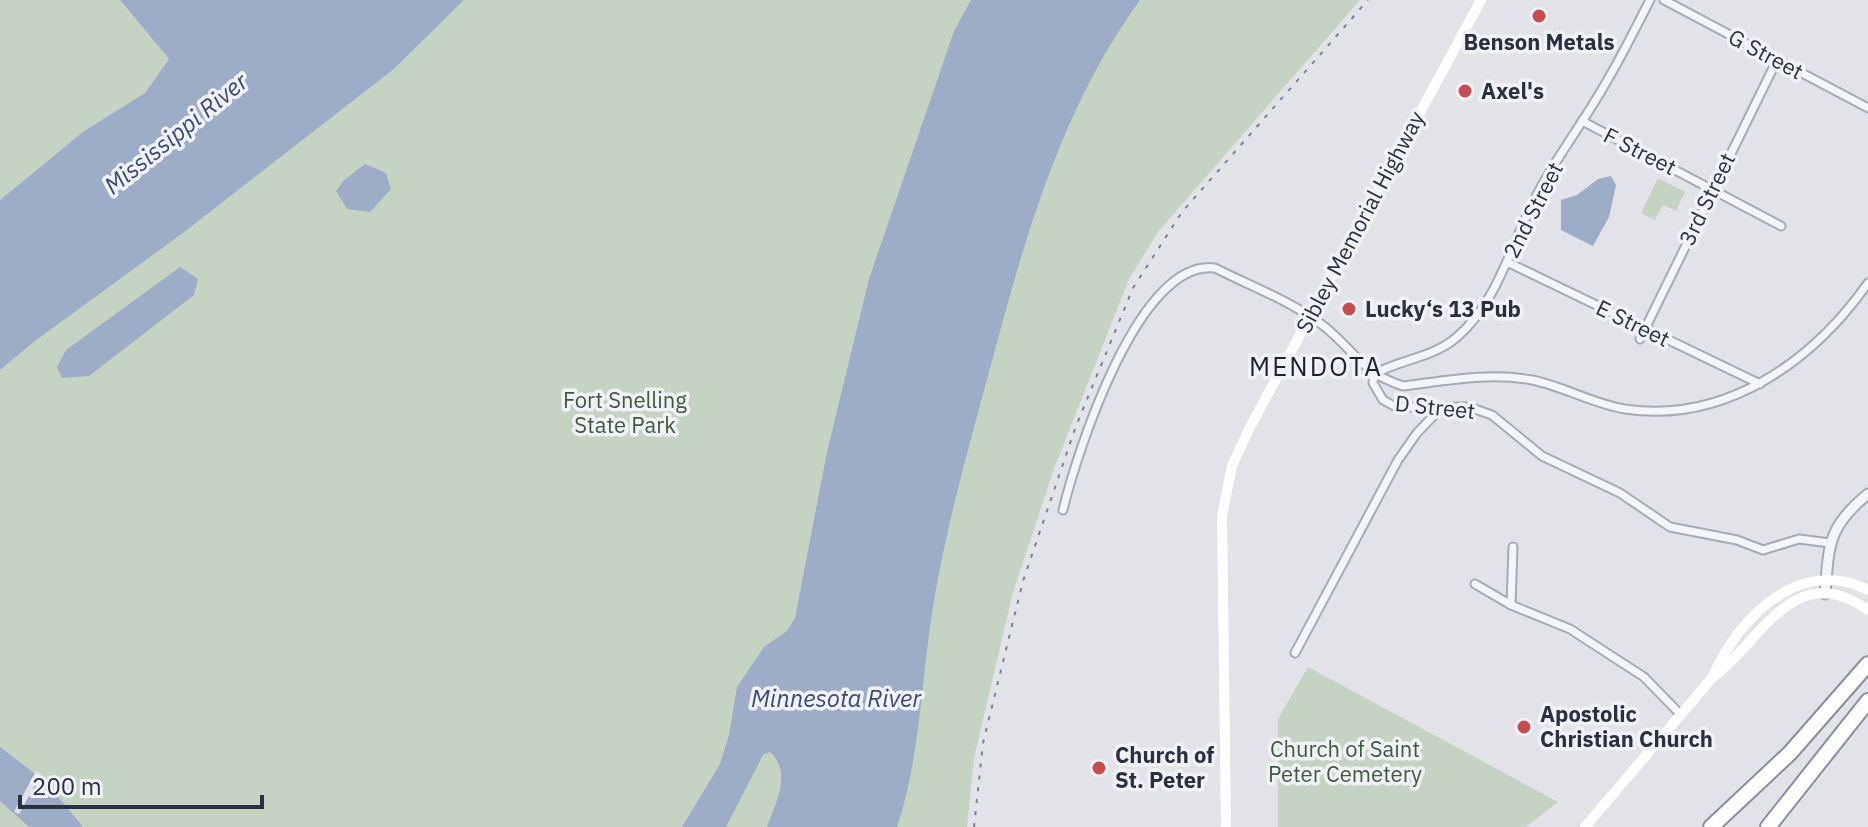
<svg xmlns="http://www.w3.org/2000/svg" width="1868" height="827" font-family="'IBM Plex Sans',sans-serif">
  <rect width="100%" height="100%" fill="#e1e3e9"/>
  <!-- green -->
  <g fill="#c5d3c3">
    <path d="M0 0H120L169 59 145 93 84 131 0 200Z"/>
    <path d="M464 0H1360L1158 232 1129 279 1054 469 1013 592 974 758 967 827H0V370L34 341 183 233 394 69Z"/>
    <path d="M1658 178 1685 192 1676 211 1663 205 1655 220 1641 213Z"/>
    <path d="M1308 667 1558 802 1526 827H1278V719Z"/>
  </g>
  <!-- water -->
  <g fill="#9eadc7">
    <path d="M120 0H464L394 69 183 233 35 341 0 370V200L84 131 145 93 169 59Z"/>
    <path d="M971 0H1140C1060 110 1024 241 989 372 969 446 948 520 935 595 921 672 922 752 897 827H767C775 803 793 773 770 752L763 755 726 827H682L720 764 729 735 737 687 764 647 787 631 795 618 827 452 869 279 954 31Z"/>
    <path d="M365 164 386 173 391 189 370 212 347 209 336 191 344 180Z"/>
    <path d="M1611 176 1616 185 1609 217 1593 246 1561 230V200L1577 195 1598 179Z"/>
    <path d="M180 267 198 279 194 295 89 376 62 378 57 367 66 350Z"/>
    <path d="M0 747 46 782 83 827H29L0 801Z"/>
  </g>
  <!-- pier -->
  <path fill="#e1e3e9" d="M36 771 41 774 19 814 14 812Z"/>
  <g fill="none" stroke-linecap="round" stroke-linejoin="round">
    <defs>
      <g id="minor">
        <path d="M1664 0 1868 108"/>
        <path d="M1582 121 1781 226"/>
        <path d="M1507 262 1760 384"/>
        <path d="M1640 339 1777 60"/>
        <path d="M1374 374 1373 383 1383 400 1396 407H1469L1492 415 1542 456 1620 493 1670 527 1737 540 1763 550 1799 539 1830 543"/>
        <path d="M1374 374C1401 359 1433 358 1457 337 1500 300 1513 237 1540 189 1559 154 1584 121 1604 86 1621 58 1635 29 1650 0"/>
        <path d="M1063 510C1077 452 1139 258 1215 268 1250 286 1294 302 1325 327 1357 353 1360 372 1403 386 1445 381 1489 372 1532 380 1563 386 1593 404 1625 409 1726 424 1813 361 1868 283"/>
        <path d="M1475 584 1511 605 1570 629 1644 677 1680 714"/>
        <path d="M1511 605 1513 547"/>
        <path d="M1295 653 1398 460 1417 433 1442 407"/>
      </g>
      <path id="tertiary" d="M1825 594C1829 546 1827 527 1868 494"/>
      <g id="motorway">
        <path d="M1711 827 1790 753 1868 664"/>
        <path d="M1768 827 1868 701"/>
      </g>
    </defs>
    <!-- minor casing -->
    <use href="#minor" stroke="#a6aab3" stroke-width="11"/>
    <!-- tertiary casing -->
    <use href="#tertiary" stroke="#a6aab3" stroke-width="13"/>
    <!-- motorway casing -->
    <use href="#motorway" stroke="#898f9f" stroke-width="18"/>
    <!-- minor -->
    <use href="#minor" stroke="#f4f5f8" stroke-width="7"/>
    <!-- tertiary -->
    <use href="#tertiary" stroke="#f4f5f8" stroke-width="9"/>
    <!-- secondary -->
    <g stroke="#fff" stroke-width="10">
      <path d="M1713 676C1739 617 1800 556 1868 590"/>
      <path d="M1226 827 1222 516 1232 466 1249 429 1481 0"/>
      <path d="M1585 827 1712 678C1761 642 1794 557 1868 610"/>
    </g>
    <!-- motorway -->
    <use href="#motorway" stroke="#fff" stroke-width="14"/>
    <!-- rail -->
    <path stroke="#7b8192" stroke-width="2" stroke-dasharray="4 8" stroke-linecap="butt" d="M974 827 983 743 1023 581 1076 426 1133 288 1182 212 1368 0"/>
  </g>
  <!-- markers -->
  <g fill="#c84d50" stroke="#f1f2f7" stroke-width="3">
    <circle cx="1539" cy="16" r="8"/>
    <circle cx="1465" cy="91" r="8"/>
    <circle cx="1349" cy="309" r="8"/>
    <circle cx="1524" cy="727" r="8"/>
    <circle cx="1099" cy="768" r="8"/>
  </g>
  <g text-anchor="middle" stroke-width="7" stroke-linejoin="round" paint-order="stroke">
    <!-- poi labels -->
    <g font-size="22" font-weight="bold" fill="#2a3040" stroke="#f1f2f7" text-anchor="start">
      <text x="1539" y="50" text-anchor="middle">Benson Metals</text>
      <text x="1481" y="99">Axel's</text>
      <text x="1365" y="317">Lucky‘s 13 Pub</text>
      <text x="1540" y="722">Apostolic<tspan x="1540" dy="25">Christian Church</tspan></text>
      <text x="1115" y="763">Church of<tspan x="1115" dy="25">St. Peter</tspan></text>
    </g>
    <!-- street labels -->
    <g font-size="22" fill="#2a3040" stroke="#f1f2f7">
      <text transform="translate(1766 54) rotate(28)" y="8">G Street</text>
      <text transform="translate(1640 151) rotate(27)" y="8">F Street</text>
      <text transform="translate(1707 199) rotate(-64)" y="8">3rd Street</text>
      <text transform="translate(1533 210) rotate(-63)" y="8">2nd Street</text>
      <text transform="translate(1360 222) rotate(-62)" y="8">Sibley Memorial Highway</text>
      <text transform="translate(1633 323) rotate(26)" y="8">E Street</text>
      <text transform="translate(1435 407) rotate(6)" y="8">D Street</text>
    </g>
    <!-- park labels -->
    <g font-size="22" fill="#3b5b38" stroke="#f1f2f7">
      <text x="625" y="408">Fort Snelling<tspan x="625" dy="25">State Park</tspan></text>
      <text x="1345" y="757">Church of Saint<tspan x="1345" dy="25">Peter Cemetery</tspan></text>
    </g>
    <!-- water labels -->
    <g font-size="24" font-style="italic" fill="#364a72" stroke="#f1f2f7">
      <text transform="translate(176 134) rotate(-39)" y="8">Mississippi River</text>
      <text x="836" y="707">Minnesota River</text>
    </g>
    <!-- quarter labels -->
    <g font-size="26" letter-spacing="2" fill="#1c2131" stroke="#f1f2f7">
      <text x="1316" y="376">MENDOTA</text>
    </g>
  </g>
  <!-- scale -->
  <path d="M20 795v12h242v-12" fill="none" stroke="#2a3040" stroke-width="4"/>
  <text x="32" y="795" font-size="24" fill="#2a3040" stroke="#f1f2f7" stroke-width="6" paint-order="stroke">200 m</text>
</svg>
